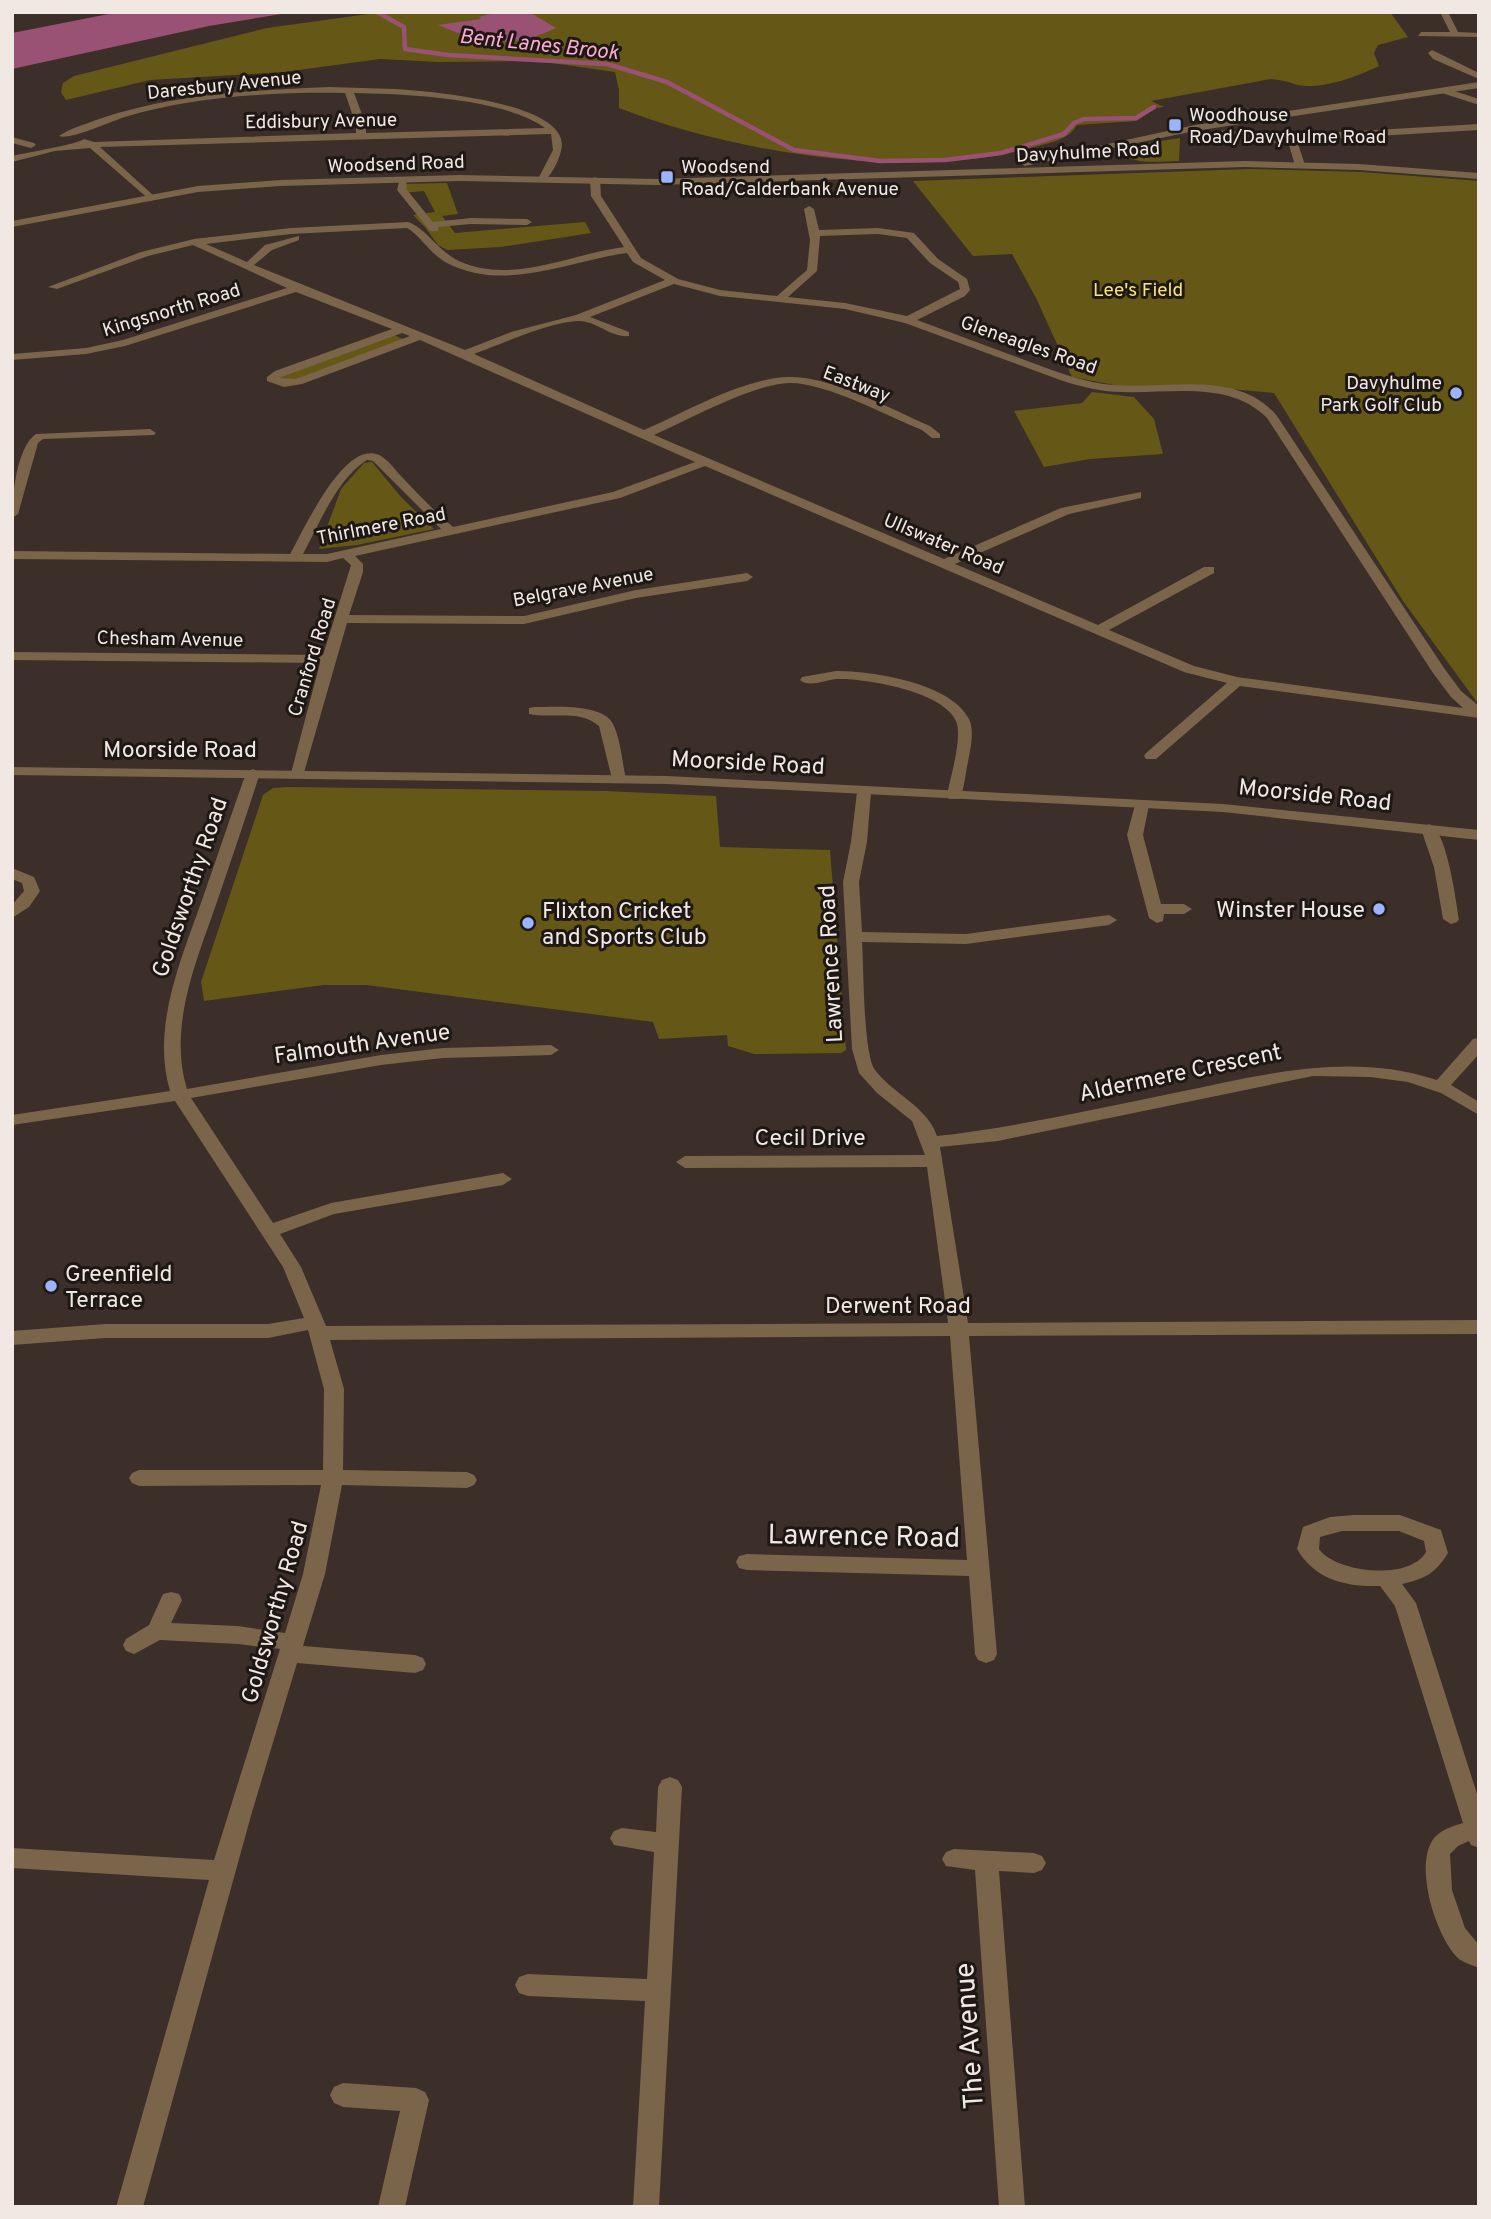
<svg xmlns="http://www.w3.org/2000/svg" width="1491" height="2219" font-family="Overpass,sans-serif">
  <rect width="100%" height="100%" fill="#3c2e28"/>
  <!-- green -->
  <g fill="#655816">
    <path d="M383 12H1390L1408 37 1378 45 1374 53 1379 66C1358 76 1323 90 1298 85 1289 82 1282 80 1271 79L1151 101 1164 107 1156 108 1136 121 1077 125C1068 141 1047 143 1031 148 910 181 734 153 619 108V90L615 72 538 61 439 62 380 59 284 72 150 80 66 100 61 92 63 83 74 76 267 28Z"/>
    <path d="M1180 138 1179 161C1159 161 1136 166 1120 152L1122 147Z"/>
    <path d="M1250 169 1361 172 1479 181V705L1403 601 1274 393 1230 389 1120 386 1072 377 1036 298 1012 254 973 256 913 181Z"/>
    <path d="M447 183 458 214 442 216 455 233 585 222 591 233 501 247 447 250 438 245 425 227 413 215 435 212 424 191 402 193 400 184Z"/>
    <path d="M394 335 405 340 299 379 284 382 278 378Z"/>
    <path d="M1092 392 1134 397 1154 419 1163 454 1090 459 1044 467 1014 411 1082 403Z"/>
    <path d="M372 462 401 497 434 529 357 545 319 549 341 489 364 463Z"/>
    <path d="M287 787 605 791 716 796 720 847 830 850 846 1050 841 1053 754 1054 728 1046 727 1035 659 1039 653 1022 366 985H324L204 1001 201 982 263 795 273 788Z"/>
  </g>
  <!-- water -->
  <g fill="#995174">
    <path d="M119 12H293L209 26 12 69V33Z"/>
    <path d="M497 12H529L556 28C512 49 482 44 438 25L481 19 479 17Z"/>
  </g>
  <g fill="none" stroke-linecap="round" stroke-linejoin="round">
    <!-- stream -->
    <path stroke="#995174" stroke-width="4.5" d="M377 12 404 27 405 49 448 55 607 64 667 82 794 150 880 161 945 160 1001 153 1064 134 1074 123 1084 119 1136 118 1154 107"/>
    <!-- minor -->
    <g fill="#7a644a" fill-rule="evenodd">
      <path d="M1440 12H1448L1458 32 1479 33V37L1418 36 1421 32H1450Z"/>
      <path d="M1432 50 1479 73V79L1433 59 1428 53Z"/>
      <path d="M330 87C352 88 373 88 395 89 425 91 575 102 561 151 559 160 551 177 543 182L538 179 553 150 551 134 100 147 154 196 156 198 151 201 90 148 55 151 12 162V156C29 152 75 145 84 139L94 142 356 133V125L345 93C274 92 194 96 125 117 112 121 68 141 59 136 70 128 86 124 99 119 172 94 254 90 330 87ZM354 93C405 94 504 98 545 128L366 133V125Z"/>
      <path d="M1445 88 1479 99V105L1442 93 1441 91Z"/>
      <path d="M1479 124V130L1308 140 1298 144 1305 165 1300 168 1295 165 1289 145 1226 136 1203 138 1198 135 1226 130 1292 140 1306 134Z"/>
      <path d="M12 137 34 143 36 145 31 148 12 143Z"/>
      <path d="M595 177 600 180 601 196 641 258 678 279 720 290 777 296 807 270 810 240 804 209 809 206 814 209 819 230 878 228 914 233 938 259 967 279 970 290 965 296 917 320C952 333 987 346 1022 359 1049 369 1076 380 1104 384 1159 392 1236 366 1277 416L1444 668 1461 691 1479 706V718L1240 686 1156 759H1146L1144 756 1146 753 1227 683 1184 672 705 466 620 498 355 556 363 564V572L349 615 524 616 636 590 747 573 753 577 747 581 636 598 524 624 347 623 303 776 298 777 291 773 320 663 12 660V652L323 655 351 565 343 558 327 562 12 559V551L290 554C304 530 344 439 379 455 388 459 395 470 402 477 419 495 435 512 453 527L613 492 695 462 420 340 302 384 284 387 267 381V377L275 371 392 329 296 292 125 346 86 354 12 360V354L86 348 123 340 287 288 193 245 148 256 57 289 48 287 141 252 194 239 291 228 408 222C426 228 438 251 459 261 512 285 570 254 624 247L591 196 590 180ZM407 228C422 237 430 254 447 263 505 293 568 261 627 253L633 262 665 280 576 315 511 332 465 350 254 265 272 250 299 240V236L265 245 247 262 206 244 291 234ZM878 234 907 238 930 263 958 282 960 289 907 316 845 303 788 297 817 271 820 236ZM674 284 720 296 845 309 905 323 1063 381C1082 387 1102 392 1122 392 1171 394 1229 380 1267 418L1433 673 1451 697 1463 708 1237 677 1194 666 1109 630 1214 573V567H1204L1098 625 955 564 1069 514 1141 498V492L1061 508 944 559 654 435C690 419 752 384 790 383 827 383 887 416 922 430L932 438H940V434L930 426C893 410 829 375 789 377 743 378 686 412 644 430L474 354C501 344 550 322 578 321 595 320 611 338 629 336V332L590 317ZM402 333 410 336 296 379 279 378ZM367 460 373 461 441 529 327 554H303C320 523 336 480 367 460Z"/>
      <path d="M400 178H406L407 190 433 222 471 218 527 219 532 222 527 225 471 224 438 227V231H430L397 190Z"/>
      <path d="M150 429 156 433 154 435 43 439 38 443 18 514 12 518C12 495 17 447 36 434Z"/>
      <path d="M836 671C873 671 951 683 969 719 975 731 970 750 968 762 965 774 965 789 959 799H949L947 796C950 777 963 738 956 721 943 691 865 678 836 679 825 680 809 688 800 680L802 677Z"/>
      <path d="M534 707C554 707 603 703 613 724 621 740 622 762 626 779L624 782H614L612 779 599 726C580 709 552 719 529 714V708Z"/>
      <path d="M253 769 260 773C247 814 233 855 219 896 199 955 167 1025 187 1089L381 1055 443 1048 551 1045 559 1050 551 1055 443 1058 381 1065 191 1098 273 1223 331 1203 503 1173 512 1179 503 1185 334 1214 280 1234 301 1267 326 1326 948 1323 927 1167 685 1168 676 1162 685 1156 925 1155 912 1121 877 1093 859 1073 852 1049 843 882 851 842 857 792 864 788 871 792 867 842 859 882 862 932 966 934 1109 915 1117 920 1109 925 966 944 862 942C864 967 863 1053 875 1070 894 1095 927 1106 937 1136 1017 1127 1095 1109 1174 1093 1262 1075 1349 1051 1437 1080L1473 1039 1479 1038V1054L1451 1085 1479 1102V1115L1441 1093 1408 1082 1370 1077 1313 1076 998 1141 940 1147 968 1323 1479 1320V1334L969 1336 997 1654 994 1660 986 1663 978 1660 975 1654 969 1576 747 1570 739 1568 736 1562 739 1556 747 1554 967 1560 950 1336 330 1340 344 1389 343 1470 467 1472 474 1475 477 1480 474 1485 467 1488 342 1485 325 1574 303 1646 415 1655 423 1658 426 1664 423 1670 415 1673 297 1663 252 1812 143 2207H116L209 1880 12 1868V1848L214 1860 280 1649 238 1644 160 1640 134 1654 126 1651 123 1645 126 1639 149 1625 163 1594 171 1592 179 1594 182 1600 171 1623 238 1626 285 1633 303 1574 321 1485 139 1486 132 1483 129 1478 132 1473 139 1470H323L324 1389 308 1330 268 1338H105L12 1345V1331L105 1324H268L304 1318 283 1267 175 1101 12 1125V1115L170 1091C151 1027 181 960 202 900 217 857 231 815 246 773Z"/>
      <path d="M1142 801 1149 805 1143 835 1161 904H1184L1192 909 1184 914H1164L1163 921 1157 923 1149 918 1127 835 1135 805Z"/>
      <path d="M1429 824C1447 829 1456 901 1459 919L1457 922 1451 924 1443 919 1434 867 1421 829Z"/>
      <path d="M12 868 34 877 40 891 29 907 12 918V905L24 891 22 883 12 879Z"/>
      <path d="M1354 1515H1400L1441 1530 1448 1553C1436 1573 1425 1579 1402 1584L1416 1603 1479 1800V1848L1471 1845 1469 1841 1458 1846 1450 1854 1452 1890 1465 1928 1479 1945V1968C1472 1965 1465 1963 1459 1959 1436 1938 1413 1865 1434 1838 1441 1830 1452 1826 1463 1823L1395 1606 1380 1586C1346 1587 1315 1580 1297 1549L1303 1527 1330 1517ZM1342 1531H1399L1424 1541 1426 1552C1410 1581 1336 1573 1319 1549L1320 1537Z"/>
      <path d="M670 1777 678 1780 682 1787 659 2207H633L645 2001 528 1996 519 1993 515 1985 519 1977 528 1974 647 1979 654 1852 614 1845 610 1838 614 1831 622 1828 656 1832 658 1787 662 1780Z"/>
      <path d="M954 1849 1034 1853 1042 1856 1046 1863 1042 1870 1034 1873 999 1871 1025 2207H999L975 1870 946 1866 942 1859 946 1852Z"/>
      <path d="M343 2083 416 2088 425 2092 429 2100 405 2207H378L400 2111 343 2107 334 2103 330 2095 334 2087Z"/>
    </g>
    <!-- tertiary -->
    <g fill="#7a644a" fill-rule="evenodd">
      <path d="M1479 82V88L1195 131 1025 166 1020 163 1195 125Z"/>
      <path d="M1245 161 1359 164 1479 173V179L1359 170 1245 167 657 185 460 181 280 186 198 192 12 227V221L198 186 280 180 460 175 657 179Z"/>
      <path d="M12 767 667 776 1223 804 1479 830V840L1223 812 667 784 12 775Z"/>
    </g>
  </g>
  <!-- markers -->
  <g fill="#9cb4fd" stroke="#1e1815" stroke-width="2.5">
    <rect x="1168" y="118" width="14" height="14" rx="3.5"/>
    <rect x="660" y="170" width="14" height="14" rx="3.5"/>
    <circle cx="1456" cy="393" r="7"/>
    <circle cx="1379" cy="909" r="7"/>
    <circle cx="528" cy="923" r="7"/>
    <circle cx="51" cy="1286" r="7"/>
  </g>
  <g text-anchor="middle" stroke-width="6" stroke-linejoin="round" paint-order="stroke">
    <!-- far-street labels -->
    <g font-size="19" fill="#f1e8e4" stroke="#1e1815">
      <text transform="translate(224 84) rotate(-6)" y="7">Daresbury Avenue</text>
      <text transform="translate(321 120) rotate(-1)" y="7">Eddisbury Avenue</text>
      <text transform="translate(1088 151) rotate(-3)" y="7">Davyhulme Road</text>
      <text transform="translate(396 163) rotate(-2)" y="7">Woodsend Road</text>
      <text transform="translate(171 309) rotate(-17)" y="7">Kingsnorth Road</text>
      <text transform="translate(1029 344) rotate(19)" y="7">Gleneagles Road</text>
      <text transform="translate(857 383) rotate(21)" y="7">Eastway</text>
      <text transform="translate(381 525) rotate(-11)" y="7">Thirlmere Road</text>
      <text transform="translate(944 543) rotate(23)" y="7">Ullswater Road</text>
      <text transform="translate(583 586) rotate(-11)" y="7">Belgrave Avenue</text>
      <text transform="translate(170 638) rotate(1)" y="7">Chesham Avenue</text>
      <text transform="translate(311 657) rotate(-73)" y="7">Cranford Road</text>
    </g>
    <!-- far-poi labels -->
    <g font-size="19" fill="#f1e8e4" stroke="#1e1815" text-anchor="start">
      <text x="1189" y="121">Woodhouse<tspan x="1189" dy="22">Road/Davyhulme Road</tspan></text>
      <text x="681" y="173">Woodsend<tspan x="681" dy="22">Road/Calderbank Avenue</tspan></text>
      <text x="1442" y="389" text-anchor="end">Davyhulme<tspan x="1442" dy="22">Park Golf Club</tspan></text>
    </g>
    <!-- far-park labels -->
    <g font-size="19" fill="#fde574" stroke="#1e1815">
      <text x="1138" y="296">Lee's Field</text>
    </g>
    <!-- far-water labels -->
    <g font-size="21" font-style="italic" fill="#feaad1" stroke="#1e1815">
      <text transform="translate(539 44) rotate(6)" y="7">Bent Lanes Brook</text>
    </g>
    <!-- street labels -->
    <g font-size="23" fill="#f1e8e4" stroke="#1e1815">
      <text x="180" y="757">Moorside Road</text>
      <text transform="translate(748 762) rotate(3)" y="8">Moorside Road</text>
      <text transform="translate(1315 794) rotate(6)" y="8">Moorside Road</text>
      <text transform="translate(189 887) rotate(-71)" y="8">Goldsworthy Road</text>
      <text transform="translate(830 964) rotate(-93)" y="8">Lawrence Road</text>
      <text transform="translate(362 1043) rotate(-8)" y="8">Falmouth Avenue</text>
      <text transform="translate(1180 1072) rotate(-12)" y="8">Aldermere Crescent</text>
      <text x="810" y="1145">Cecil Drive</text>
      <text x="898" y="1313">Derwent Road</text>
      <text transform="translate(274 1612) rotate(-74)" y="8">Goldsworthy Road</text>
    </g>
    <!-- poi labels -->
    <g font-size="23" fill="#f1e8e4" stroke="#1e1815" text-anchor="start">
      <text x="1365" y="917" text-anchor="end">Winster House</text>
      <text x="542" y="918">Flixton Cricket<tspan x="542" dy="26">and Sports Club</tspan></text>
      <text x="65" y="1281">Greenfield<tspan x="65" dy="26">Terrace</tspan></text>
    </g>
    <!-- near-street labels -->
    <g font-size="28" fill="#f1e8e4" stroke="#1e1815">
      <text transform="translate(864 1535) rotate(1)" y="10">Lawrence Road</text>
      <text transform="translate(968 2036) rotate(-94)" y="10">The Avenue</text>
    </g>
  </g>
  <!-- border -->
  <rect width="1491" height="2219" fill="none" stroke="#f1e8e4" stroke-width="28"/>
</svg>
